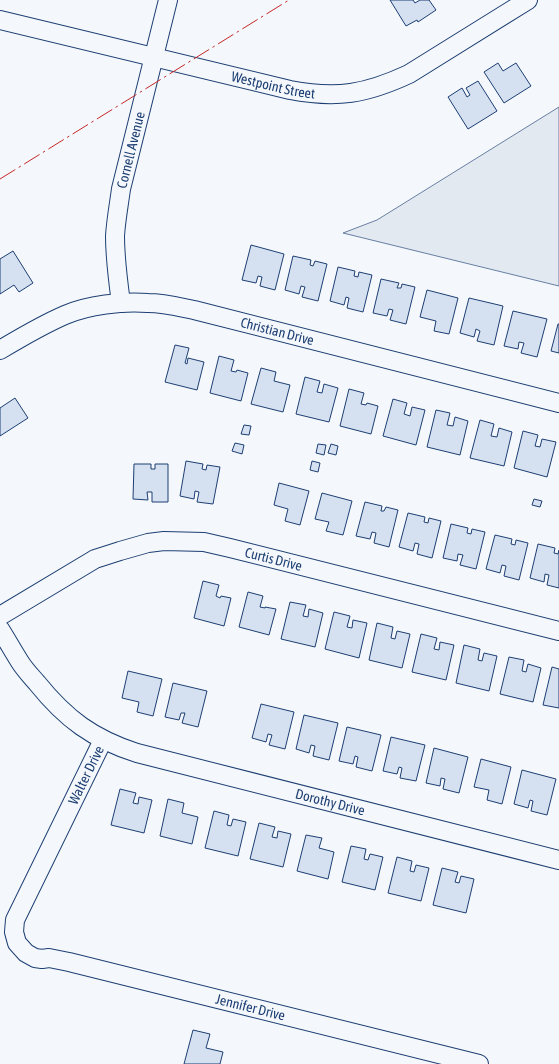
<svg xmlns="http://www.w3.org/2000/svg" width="559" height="1064" font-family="'Asap Condensed',sans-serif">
  <rect width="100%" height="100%" fill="#f4f7fb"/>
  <!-- green -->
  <path fill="#e3e9f0" stroke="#687fa3" d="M559 107V286L343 233 377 220Z"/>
  <!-- building -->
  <g fill="#d5e0f0" stroke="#1d3f73">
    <path d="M390 0H413L415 3 420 0H429L436 10 418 22 417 20 406 26Z"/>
    <path d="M498 63 503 71 516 63 531 86 504 103 484 72Z"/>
    <path d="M478 81 497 111 468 129 448 97 462 88 467 97 470 95 466 88Z"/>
    <path d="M251 245 284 254 275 290 260 286 262 277 258 276 256 283 242 280Z"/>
    <path d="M13 251 33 283 19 292 14 285 0 294V259Z"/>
    <path d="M293 256 311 260 310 265 313 266 315 261 327 264 318 301 302 297 305 287 301 286 299 294 285 290Z"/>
    <path d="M338 267 355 271 354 276 358 277 359 272 372 275 363 312 347 308 349 298 346 297 344 305 330 301Z"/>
    <path d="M381 279 399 283 397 288H401L402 284 415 287 406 324 390 320 393 310 389 309 387 316 373 313Z"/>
    <path d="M427 290 458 298 449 334 434 331 436 321 420 317Z"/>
    <path d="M469 298 503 306 494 345 477 341 480 331 476 329 474 337 460 333Z"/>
    <path d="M513 311 547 319 537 357 521 353 524 343 519 342 518 349 504 346Z"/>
    <path d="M558 324H559V353L551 351Z"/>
    <path d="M175 345 189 348 185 363 187 364 188 358 204 362 197 390 165 382Z"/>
    <path d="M219 356 234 360 231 371 236 372 237 370 248 373 241 401 210 393Z"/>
    <path d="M261 368 276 372 274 381 290 385 283 412 251 404Z"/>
    <path d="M305 377 320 381 317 392 322 393 324 384 338 388 329 422 296 414Z"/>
    <path d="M349 389 364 393 361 404 366 405 367 403 378 406 371 434 340 426Z"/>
    <path d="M15 398 28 418 0 436V408Z"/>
    <path d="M393 399 407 403 404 414 410 416 412 407 425 410 416 445 383 436Z"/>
    <path d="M436 410 450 413 447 425 453 426 455 417 468 421 460 455 427 447Z"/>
    <path d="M480 420 494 424 491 436 497 437 499 428 512 432 504 466 470 458Z"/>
    <path d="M244 425 251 426 249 435 241 434Z"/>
    <path d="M523 431 538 435 535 446 540 447 542 439 556 442 547 477 514 468Z"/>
    <path d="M235 443 244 445 242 454 232 451Z"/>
    <path d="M318 444 326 445 324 455 316 453Z"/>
    <path d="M331 444 338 446 336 455 328 453Z"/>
    <path d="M186 461 203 464 202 469 206 470 207 465 220 467 213 504 197 502 199 492 195 491 194 499 180 496Z"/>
    <path d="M312 461 320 463 318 472 310 470Z"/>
    <path d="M134 464H151V469H155V464H168V502H152V492H147L148 500 133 499Z"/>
    <path d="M279 483 309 491 300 525 285 521 288 509 274 505Z"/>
    <path d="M322 493 352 501 343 535 326 531 329 522 315 519Z"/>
    <path d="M534 499 542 501 540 507 532 505Z"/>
    <path d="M365 502 382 506 381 511H384L386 507 398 510 389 547 374 543 376 533 372 532 370 539 356 536Z"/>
    <path d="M408 513 425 517 424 522 428 523 429 518 441 521 432 558 417 554 419 544 415 543 413 551 399 547Z"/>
    <path d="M451 524 468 528 467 533 471 534 472 529 485 532 476 569 460 565 463 555 458 554 457 561 443 558Z"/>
    <path d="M495 535 512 539 511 544 515 545 516 540 528 543 519 580 504 576 506 566 502 565 500 573 486 569Z"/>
    <path d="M538 544 555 548 554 553 558 554 559 550V588L547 585 549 575 545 574 544 582 530 578Z"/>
    <path d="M203 581 219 585 216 596 220 598 221 596 231 598 224 626 194 618Z"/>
    <path d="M248 592 263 596 260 607 265 608V607L276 609 269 635 239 627Z"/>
    <path d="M290 602 306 605 303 616 308 617 309 609 323 613 315 647 281 639Z"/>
    <path d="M334 612 350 616 347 627 352 628 353 620 367 623 359 658 325 649Z"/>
    <path d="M377 623 393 627 391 638 395 639 397 631 410 634 402 668 369 660Z"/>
    <path d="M421 634 437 638 434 649 439 650 440 642 454 645 446 680 412 672Z"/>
    <path d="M464 645 480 649 478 660 482 661 484 653 497 656 489 691 456 683Z"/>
    <path d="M509 657 524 660 522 671 526 672 528 664 541 668 533 702 500 694Z"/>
    <path d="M552 667 559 669V708L543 705Z"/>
    <path d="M128 671 162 679 153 716 137 712 139 702 122 698Z"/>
    <path d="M173 683 207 691 198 727 182 723 185 713H181L179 720 165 717Z"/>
    <path d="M261 704 294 712 285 749 269 745 272 735 268 734 266 742 252 738Z"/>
    <path d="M304 715 338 723 329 760 313 756 315 746 311 745 309 753 296 749Z"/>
    <path d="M347 727 381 735 372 771 356 767 358 757 355 756 353 764 339 761Z"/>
    <path d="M391 737 425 745 416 781 400 778 402 768 399 767 397 774 383 771Z"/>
    <path d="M434 748 468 757 459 793 443 789 445 779 441 778 440 786 426 783Z"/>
    <path d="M481 759 511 767 502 804 487 800 489 790 474 787Z"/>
    <path d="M522 770 556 779 547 815 531 811 533 801 530 800 528 808 514 804Z"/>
    <path d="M120 789 136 793 133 803 138 804 139 797 152 800 144 833 111 825Z"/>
    <path d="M168 799 184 803 182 813 198 817 192 844 160 836Z"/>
    <path d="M214 811 229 815 227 825 231 826 233 819 246 822 238 856 205 848Z"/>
    <path d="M259 823 275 827 272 837 277 838 278 831 291 834 283 867 250 859Z"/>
    <path d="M306 835 322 838 319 848 334 852 328 879 297 871Z"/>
    <path d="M351 846 366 849 364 859 368 860 370 854 383 857 375 890 342 882Z"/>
    <path d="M397 857 412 861 410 871 414 872 416 865 429 868 421 901 388 893Z"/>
    <path d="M442 868 458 872 455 882 459 883 461 876 474 879 466 913 433 905Z"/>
    <path d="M193 1030 210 1034 206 1048 223 1052 220 1064H184Z"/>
  </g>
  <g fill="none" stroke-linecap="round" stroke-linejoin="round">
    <defs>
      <g id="minor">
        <path id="s1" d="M0 20 290 90C337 99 366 94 409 74L528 0"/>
        <path id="s2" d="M121 303C118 281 115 259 115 236 116 220 119 204 121 189L168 0"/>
        <path id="s3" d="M0 350C20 338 42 325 65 315 88 305 122 301 148 303 164 303 179 307 194 310L559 403"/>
        <path id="s4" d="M0 616 95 559 120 551 148 543 164 541 204 542 230 548 559 631"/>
        <path id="s5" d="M0 629C7 640 13 651 20 662 25 670 31 676 37 683 66 719 93 739 137 753L559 860"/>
        <path id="s6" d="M103 740 15 920 14 932 17 943 26 953 35 958 42 959 49 958 69 962 479 1064"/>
      </g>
    </defs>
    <!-- minor casing -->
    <use href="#minor" stroke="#1d3f73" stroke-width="20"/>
    <!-- minor -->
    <use href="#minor" stroke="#f4f7fb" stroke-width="18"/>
    <!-- power -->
    <path stroke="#c62828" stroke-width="1" stroke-dasharray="18 4 2.5 4" stroke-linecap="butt" d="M0 179 289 0"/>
  </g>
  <g text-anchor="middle" stroke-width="4" stroke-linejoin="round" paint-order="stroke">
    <!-- street labels -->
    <g font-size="14" fill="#1d3f73" stroke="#f4f7fb">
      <text dy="5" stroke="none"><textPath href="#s1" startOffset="281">Westpoint Street</textPath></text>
      <text dy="5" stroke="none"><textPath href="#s2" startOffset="155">Cornell Avenue</textPath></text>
      <text dy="5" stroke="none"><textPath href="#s3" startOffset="291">Christian Drive</textPath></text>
      <text dy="5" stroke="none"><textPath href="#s4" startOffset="294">Curtis Drive</textPath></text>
      <text transform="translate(86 775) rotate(-64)" y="5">Walter Drive</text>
      <text dy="5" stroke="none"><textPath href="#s5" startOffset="389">Dorothy Drive</textPath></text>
      <text dy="5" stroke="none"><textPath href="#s6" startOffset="469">Jennifer Drive</textPath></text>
    </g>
  </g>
</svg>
